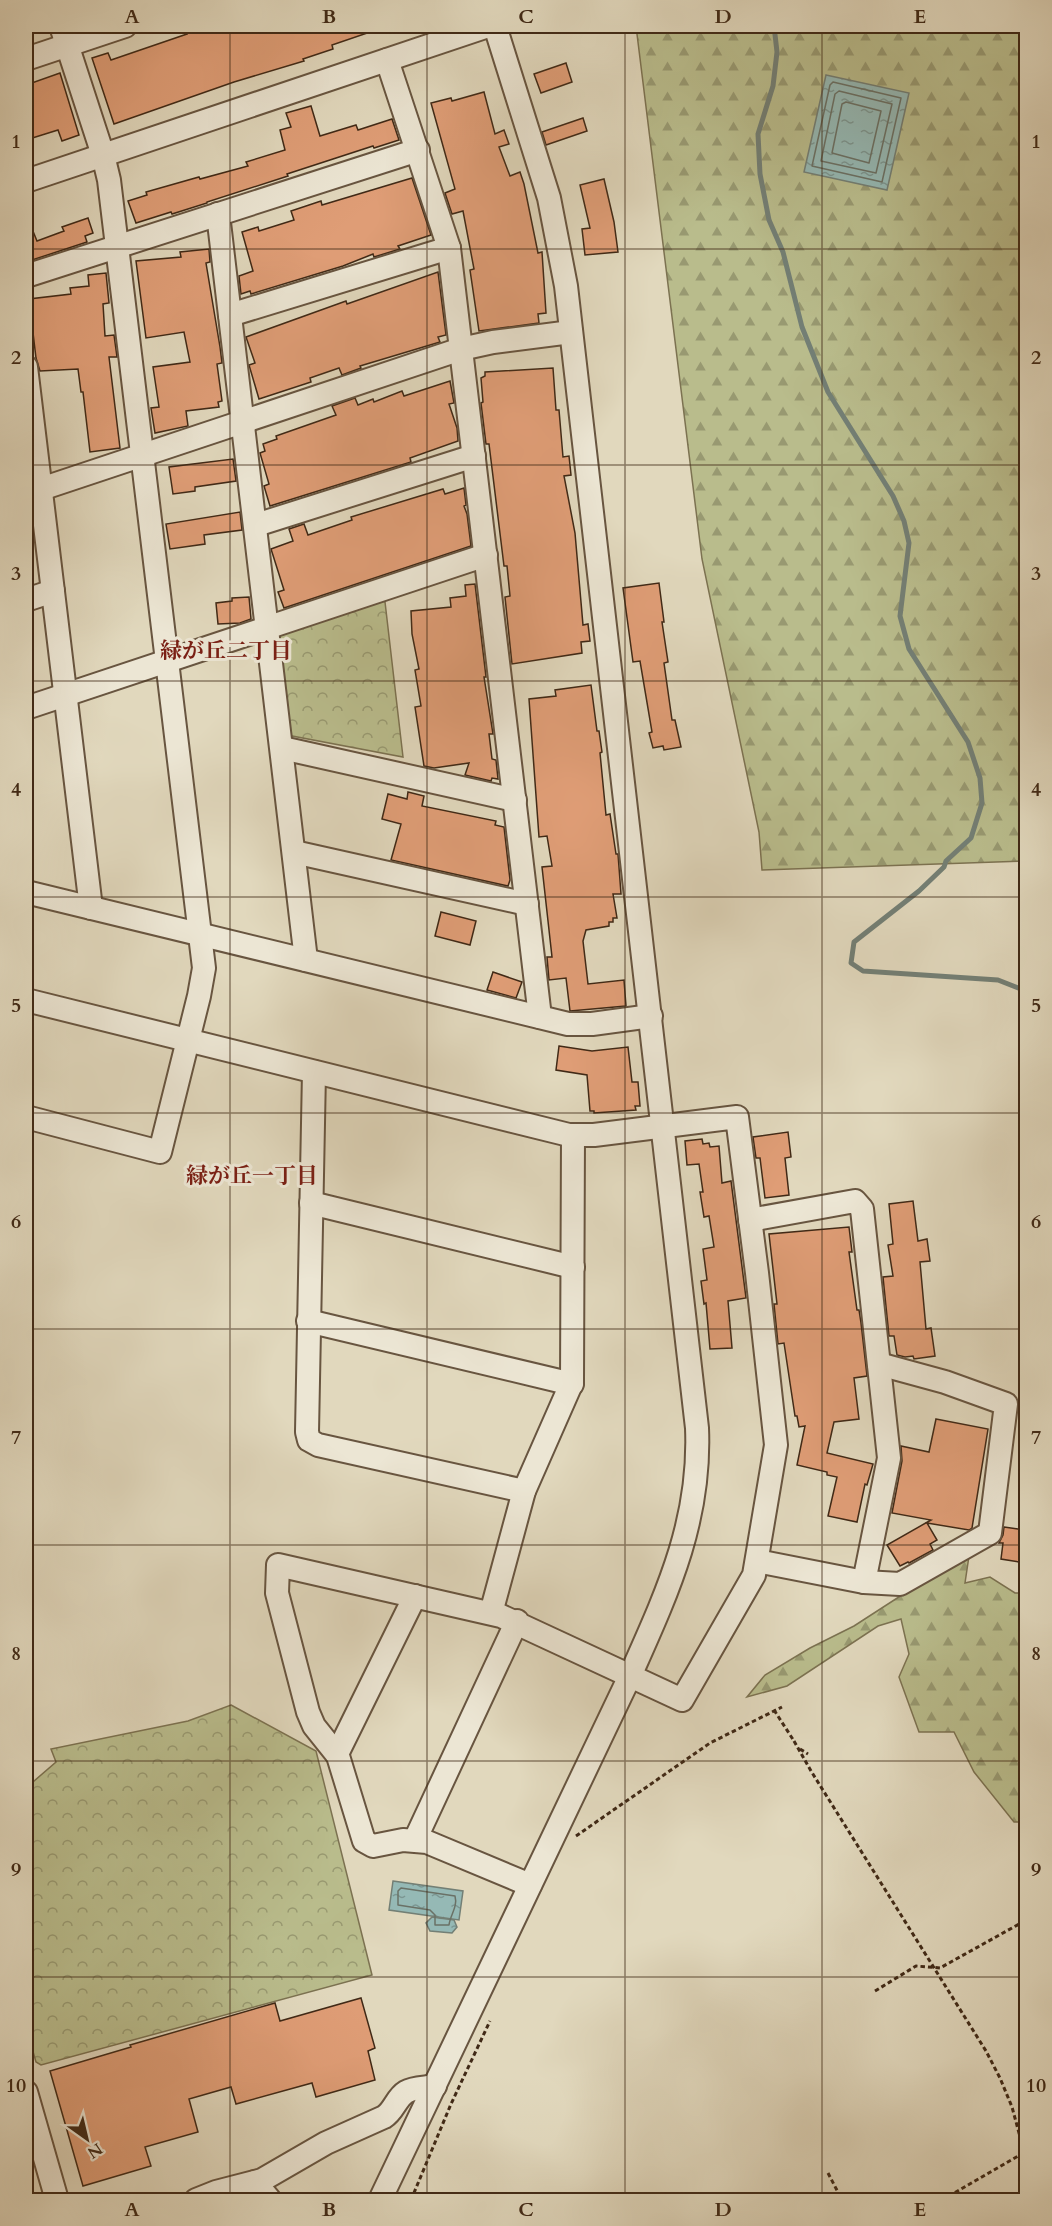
<svg xmlns="http://www.w3.org/2000/svg" width="1052" height="2226" font-family="Cardo,'Noto Serif JP',serif">
  <defs>
    <pattern id="forest-firs" width="22" height="20" patternUnits="userSpaceOnUse" patternTransform="scale(1.5)"><rect width="22" height="20" fill="#b9bc8c"/><path d="M5 1l3.5 6h-7zM16 11l3.5 6h-7z" fill="#989971"/></pattern>
    <pattern id="park-crowns" width="20" height="18" patternUnits="userSpaceOnUse" patternTransform="scale(1.5)"><rect width="20" height="18" fill="#b9bc8c"/><path d="M2 6a3 3 0 1 1 6 0M12 15a3 3 0 1 1 6 0" fill="none" stroke="#989971"/></pattern>
    <pattern id="water-ripples" width="26" height="14" patternUnits="userSpaceOnUse" patternTransform="scale(1.5)"><rect width="26" height="14" fill="#95b9b5"/><path d="M2 4q2-2 4 0t4 0M15 11q2-2 4 0t4 0" fill="none" stroke="#7b9692"/></pattern>
  </defs>
  <rect width="100%" height="100%" fill="#e1d8bd"/>
  <filter id="stains"><feTurbulence type="fractalNoise" baseFrequency=".00333" numOctaves="4"/><feColorMatrix values="0 0 0 0 .2 0 0 0 0 .09 0 0 0 0 .02 0 0 0 .5 -.17"/></filter>
  <radialGradient id="worn" r=".72"><stop offset=".6" stop-color="#630" stop-opacity="0"/><stop offset="1" stop-color="#630" stop-opacity=".3"/></radialGradient>
  <!-- forest -->
  <g fill="url(#forest-firs)" stroke="#7c7251" stroke-width="1.5">
    <path d="M636 26H1026V861L762 870 759 832 702 559Z"/>
    <path d="M969 1556 965 1583 990 1577 1015 1593H1026V1822H1014L974 1772 954 1732H919L899 1677 909 1654 901 1619 878 1626 787 1686 747 1697 765 1675 810 1648 854 1626 956 1560Z"/>
  </g>
  <!-- park -->
  <g fill="url(#park-crowns)" stroke="#7c7251" stroke-width="1.5">
    <path d="M378 598 385 602 403 757 287 735 275 636Z"/>
    <path d="M231 1705 316 1751 372 1975 41 2065 36 2062 26 2027V1788L56 1762 51 1749 188 1721Z"/>
  </g>
  <!-- water -->
  <g fill="url(#water-ripples)" stroke="#737f75" stroke-width="1.5">
    <path d="M826 75 909 93 887 190 804 172Z"/>
    <path d="M393 1881 463 1891 459 1920 389 1910Z"/>
    <path d="M432 1917 454 1920 457 1927 452 1933 430 1931 426 1923Z"/>
  </g>
  <g fill="none" stroke-linecap="round" stroke-linejoin="round">
    <!-- shore -->
    <g stroke="#6a7166" stroke-width="1.5">
      <path d="M833 82 901 98 882 182 812 166 830 85Z"/>
      <path d="M839 91 892 104 876 173 821 161 835 94Z"/>
      <path d="M846 102 881 111 869 163 832 153 842 104Z"/>
      <path d="M401 1888 455 1896C458 1907 450 1915 449 1925H435V1915L430 1910 398 1905V1891Z"/>
    </g>
    <!-- stream -->
    <path stroke="#737f75" stroke-width="5" d="M774 26 777 52 773 86 758 134 760 174 769 220 783 252 802 327 828 392 893 496 904 521 909 543 900 616 909 649 968 742 980 778 982 803 971 838 946 861 944 867 919 891 854 942 851 963 863 971 998 980 1026 991"/>
  </g>
  <!-- building -->
  <g fill="#df9d76" stroke="#402916" stroke-width="1.5">
    <path d="M199 26H382V28L332 45 333 49 303 59 304 61 234 82 114 124 92 58 108 53 111 60 187 34 185 30Z"/>
    <path d="M566 63 572 82 541 93 534 74Z"/>
    <path d="M60 73 79 135 62 141 58 130 26 140V85Z"/>
    <path d="M484 92 495 134 504 130 509 144 499 147 510 176 520 172 524 184 538 253 542 252 546 313 538 314 539 323 479 331 470 270 474 269 463 211 452 214 445 193 455 189 431 103 451 98 452 101Z"/>
    <path d="M311 106 320 136 356 125 358 130 392 119 399 140 374 148 373 146 287 174 288 176 207 202V203L172 214 171 212 136 223 128 201 147 195 146 192 199 177 200 179 248 166 246 162 285 150 280 130 291 127 286 113Z"/>
    <path d="M583 118 587 131 546 145 542 132Z"/>
    <path d="M412 178 431 235 398 246 400 249 374 257 373 254 343 266 251 294 250 291 241 294 239 276 253 271 242 232 258 227 259 231 294 220 291 211 321 201 322 205Z"/>
    <path d="M604 179 614 222 618 252 585 255 582 229 590 228 580 185Z"/>
    <path d="M26 214 37 241 64 231 62 227 88 218 93 233 85 236 87 242 26 262Z"/>
    <path d="M209 249 210 262 206 263 220 347 222 363 217 364 222 401 218 402 219 407 186 411 188 426 155 433 151 408 159 407 153 367 190 362 184 332 146 338 136 261 181 257 180 252Z"/>
    <path d="M438 272 446 335 438 337 440 342 360 366 361 368 342 375 339 368 310 378 311 382 259 399 249 365 255 363 246 337 346 301 347 304Z"/>
    <path d="M106 273 109 303 103 304 105 336 114 335 117 357H109L120 448 90 452 83 392H81L78 369 40 371 36 358 29 299 71 294 70 288 89 286 88 275Z"/>
    <path d="M553 368 556 410H559L563 457 569 456 571 475 564 476 575 533 583 625 588 624 590 641 581 642 582 653 512 664 505 597 510 596 507 566H504L489 444H486L481 403 483 402 481 378 485 376V372Z"/>
    <path d="M450 381 454 403 449 404 457 428 458 441 410 458 411 462 270 506 264 486 269 484 260 453 265 451 263 444 277 439 276 436 336 415 332 406 355 398 358 405 373 399 374 402 402 391 404 396Z"/>
    <path d="M233 459 236 481 195 487V491L173 494 169 467Z"/>
    <path d="M464 488 466 505 464 506 467 514 471 546 284 608 278 592 284 590 271 549 293 541 289 529 304 524 308 535 352 520 351 517 443 489 445 494Z"/>
    <path d="M240 512 242 530 204 535 205 544 170 549 166 524Z"/>
    <path d="M659 583 664 622H662L668 662 664 663 672 720H675L681 747 664 750 663 746 653 748 649 733 652 732 640 661 633 662 623 588Z"/>
    <path d="M475 584 486 677H484L493 734H489L492 759 496 760 498 779 492 778 491 781 465 775 469 763 434 768 424 766 415 707 421 706 415 670 419 669 412 634 411 611 451 607 450 598 466 596 465 585Z"/>
    <path d="M249 597 251 619 240 623 218 624 216 603 232 601V598Z"/>
    <path d="M591 685 597 731H599L602 752 600 753 606 815 610 814 616 854H618L621 894H613L617 918H613V922H609V926L586 930 583 941 588 984 624 980 626 1006 570 1011 566 978 549 980 547 957H552L542 867 552 866 547 836 539 837 529 699 556 696 555 690Z"/>
    <path d="M408 792 424 796 422 806 496 821 495 825 504 827 510 880 508 886 391 860 401 824 382 819 388 794 407 799Z"/>
    <path d="M441 912 476 921 470 945 435 936Z"/>
    <path d="M493 972 522 982 516 998 487 990Z"/>
    <path d="M559 1046 592 1051 628 1047 632 1082H638L640 1106H635L636 1110 594 1113V1111H590L587 1075 556 1070Z"/>
    <path d="M788 1132 791 1157 785 1158 789 1195 765 1198 760 1158H756L753 1137Z"/>
    <path d="M702 1139 703 1144 709 1143 710 1147 719 1146 722 1183 731 1181 746 1298 728 1301 732 1348 710 1349 706 1303 704 1304 701 1281 707 1280 703 1249 714 1247 709 1216 704 1217 700 1192H703L699 1164 687 1165 685 1141Z"/>
    <path d="M913 1201 918 1241 927 1239 930 1261 920 1262 926 1329 931 1328 935 1356 914 1359 913 1356 905 1357 897 1355 894 1336H889L883 1277 893 1276 888 1245 893 1244 889 1204Z"/>
    <path d="M849 1227 852 1252H849L857 1310H859L861 1323 867 1376 854 1378 859 1419 834 1422 827 1453 873 1464 867 1485 865 1484 857 1522 828 1516 837 1477 827 1475V1472L797 1465 805 1426 799 1427 797 1416H795L784 1343 778 1344 774 1304H777L769 1234Z"/>
    <path d="M936 1419 988 1429 972 1528 969 1530 927 1523 937 1540 930 1544 933 1550 909 1563 908 1562 900 1566 887 1545 931 1520 892 1513 902 1461 901 1446 929 1452Z"/>
    <path d="M1004 1527 1026 1530V1563L1001 1559 1003 1543H999L1003 1535Z"/>
    <path d="M361 1998 375 2048 368 2051 375 2080 316 2097 312 2083 236 2104 231 2087 189 2099 198 2132 145 2147 151 2166 83 2186 50 2071 131 2047 130 2045 275 2003 280 2021Z"/>
  </g>
  <g fill="none" stroke-linecap="round" stroke-linejoin="round">
    <defs>
      <g id="minor">
        <path d="M26 59 125 26"/>
        <path d="M387 60 449 248 540 1017"/>
        <path d="M26 181 488 26"/>
        <path d="M218 214 306 960"/>
        <path d="M26 276 418 150"/>
        <path d="M230 315 449 248"/>
        <path d="M26 367 91 908"/>
        <path d="M26 494 461 349 493 342 571 332"/>
        <path d="M256 525 474 456"/>
        <path d="M26 600 53 591"/>
        <path d="M26 708 486 555"/>
        <path d="M282 748 515 800"/>
        <path d="M294 852 527 904"/>
        <path d="M26 892 568 1024H592L651 1016"/>
        <path d="M26 1000 569 1135H594L737 1117 757 1273 776 1445 754 1575 682 1700 501 1616 278 1565 277 1593 308 1712 314 1726 338 1756 364 1841 373 1846 403 1840 427 1842 530 1885"/>
        <path d="M314 1072 307 1432 309 1440 318 1445 524 1491"/>
        <path d="M26 1117 160 1152 199 996 204 968 109 180 103 155 61 26"/>
        <path d="M311 1203 573 1267"/>
        <path d="M750 1220 855 1201 862 1209 889 1458 864 1582"/>
        <path d="M308 1321 572 1384"/>
        <path d="M757 1561 864 1582 900 1584 990 1533 1006 1404 945 1382 879 1364"/>
        <path d="M491 1613 524 1491 572 1382 573 1136"/>
        <path d="M337 1754 415 1596"/>
        <path d="M415 1840 517 1621"/>
        <path d="M26 2092 57 2200"/>
        <path d="M255 2182 270 2200"/>
        <path d="M196 2200 216 2192 262 2180 326 2143 384 2117C394 2111 396 2098 406 2092 414 2087 426 2088 435 2086"/>
        <path d="M380 2200 630 1676C667 1593 701 1521 697 1428L566 286 549 198 495 26"/>
      </g>
    </defs>
    <!-- minor casing -->
    <use href="#minor" stroke="#685540" stroke-width="26"/>
    <!-- path -->
    <g stroke="#402916" stroke-width="3" stroke-dasharray="4.5 3" stroke-linecap="butt">
      <path d="M774 1710 794 1741"/>
      <path d="M26 1732C31 1746 37 1758 26 1771"/>
      <path d="M794 1741 811 1771 986 2051 1000 2078 1012 2107 1026 2159"/>
      <path d="M800 1749 808 1754"/>
      <path d="M576 1836 710 1743 782 1707"/>
      <path d="M875 1991 916 1966 940 1968 1021 1923 1026 1931"/>
      <path d="M828 2173 842 2200"/>
      <path d="M411 2200 451 2104 490 2021"/>
      <path d="M942 2200 1025 2152"/>
    </g>
    <!-- minor -->
    <use href="#minor" stroke="#ece6d4" stroke-width="22"/>
  </g>
  <!-- grid -->
  <path fill="none" stroke="#402916" stroke-width="1.5" stroke-opacity="0.55" d="M230 26V2200M427 26V2200M625 26V2200M822 26V2200M26 249H1026M26 465H1026M26 681H1026M26 897H1026M26 1113H1026M26 1329H1026M26 1545H1026M26 1761H1026M26 1977H1026"/>
  <g text-anchor="middle" stroke-width="6" stroke-linejoin="round" paint-order="stroke">
    <!-- neighbourhood labels -->
    <g font-size="22" font-weight="bold" fill="#7a1f14" stroke="#ece6d4">
      <text x="226" y="658">緑が丘二丁目</text>
      <text x="252" y="1183">緑が丘一丁目</text>
    </g>
  </g>
  <!-- margin -->
  <rect width="1052" height="2226" fill="none" stroke="#e1d8bd" stroke-width="66"/>
  <!-- north arrow -->
  <g transform="translate(87 2139) rotate(146)" stroke="#ece6d4" stroke-width="4.5" paint-order="stroke">
  <path d="M0-4.5L10 22L0 15L-10 22Z" fill="#402916"/>
  <text y="-9" font-size="16" font-weight="bold" text-anchor="middle" fill="#402916">N</text>
  </g>
  <rect x="33" y="33" width="986" height="2160" fill="none" stroke="#402916" stroke-width="2"/>
  <g font-size="20" text-anchor="middle" font-weight="bold" fill="#402916">
    <text x="132" y="23">A</text>
    <text x="329" y="23">B</text>
    <text x="526" y="23">C</text>
    <text x="723" y="23">D</text>
    <text x="920" y="23">E</text>
    <text x="16" y="148">1</text>
    <text x="1036" y="148">1</text>
    <text x="16" y="364">2</text>
    <text x="1036" y="364">2</text>
    <text x="16" y="580">3</text>
    <text x="1036" y="580">3</text>
    <text x="16" y="796">4</text>
    <text x="1036" y="796">4</text>
    <text x="16" y="1012">5</text>
    <text x="1036" y="1012">5</text>
    <text x="16" y="1228">6</text>
    <text x="1036" y="1228">6</text>
    <text x="16" y="1444">7</text>
    <text x="1036" y="1444">7</text>
    <text x="16" y="1660">8</text>
    <text x="1036" y="1660">8</text>
    <text x="16" y="1876">9</text>
    <text x="1036" y="1876">9</text>
    <text x="16" y="2092">10</text>
    <text x="1036" y="2092">10</text>
    <text x="132" y="2216">A</text>
    <text x="329" y="2216">B</text>
    <text x="526" y="2216">C</text>
    <text x="723" y="2216">D</text>
    <text x="920" y="2216">E</text>
  </g>
  <rect width="100%" height="100%" filter="url(#stains)"/>
  <rect width="100%" height="100%" fill="url(#worn)"/>
</svg>
